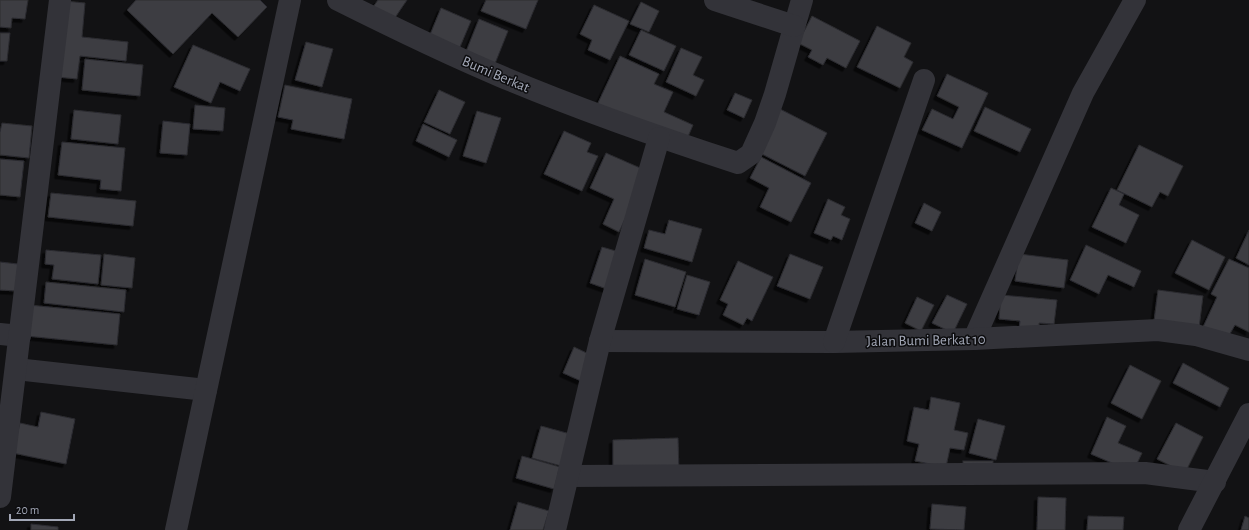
<svg xmlns="http://www.w3.org/2000/svg" width="1249" height="530" font-family="'Alegreya Sans',sans-serif">
  <defs>
    <filter id="shadow"><feDropShadow dx="-3.5" dy="3.5" stdDeviation="0" flood-color="#0009"/></filter>
  </defs>
  <rect width="100%" height="100%" fill="#121214"/>
  <!-- building -->
  <g fill="#3c3c42" stroke="#2c2c30" filter="url(#shadow)">
    <path d="M0 0H28L25 19 12 18 11 28 0 27Z"/>
    <path d="M136 0H260L267 7 238 37 212 13 173 54 127 10Z"/>
    <path d="M378 0H407L390 25 370 11Z"/>
    <path d="M486 0H538L526 29 481 11Z"/>
    <path d="M65 1 85 3 82 37 128 42 126 61 80 56 77 79 57 77Z"/>
    <path d="M641 2 659 11 649 32 630 24Z"/>
    <path d="M594 5 629 21 610 60 588 50 592 40 580 34Z"/>
    <path d="M441 8 471 21 457 54 427 42Z"/>
    <path d="M812 16 860 41 846 68 827 58 823 65 808 57 812 50 798 43Z"/>
    <path d="M479 19 508 31 494 66 465 54Z"/>
    <path d="M877 26 911 43 904 57 913 62 900 88 857 67Z"/>
    <path d="M641 30 676 46 664 71 629 55Z"/>
    <path d="M0 33H10L7 61H0Z"/>
    <path d="M306 42 333 49 322 87 295 80Z"/>
    <path d="M193 45 250 69 240 91 220 82 211 103 174 87Z"/>
    <path d="M681 48 702 57 693 75 704 80 696 96 666 82Z"/>
    <path d="M620 56 659 74 654 84 673 92 664 112 693 125 684 146 597 105Z"/>
    <path d="M85 59 143 65 140 96 82 90Z"/>
    <path d="M947 74 988 93 962 148 922 130 932 109 953 119 959 107 937 96Z"/>
    <path d="M285 85 352 99 344 139 291 129 293 120 278 117Z"/>
    <path d="M439 90 465 102 450 134 424 122Z"/>
    <path d="M735 93 752 100 744 118 727 110Z"/>
    <path d="M195 105 225 108 223 131 193 129Z"/>
    <path d="M985 107 1031 129 1020 152 974 131Z"/>
    <path d="M778 108 827 133 805 176 756 151Z"/>
    <path d="M74 110 121 115 118 144 71 139Z"/>
    <path d="M477 111 501 118 486 163 463 156Z"/>
    <path d="M163 121 190 124 187 155 160 153Z"/>
    <path d="M2 123 32 126 29 158 0 155V132Z"/>
    <path d="M423 124 457 140 449 157 416 141Z"/>
    <path d="M564 131 591 143 587 152 598 156 582 191 544 174Z"/>
    <path d="M62 142 125 148 121 191 100 189 101 180 58 175Z"/>
    <path d="M1139 145 1183 166 1168 196 1160 192 1152 207 1117 190Z"/>
    <path d="M606 153 647 171 619 232 603 224 614 199 590 188Z"/>
    <path d="M761 157 811 183 791 222 760 207 769 188 750 178Z"/>
    <path d="M0 159 24 161 20 197 0 195Z"/>
    <path d="M1111 188 1124 194 1119 205 1139 215 1126 243 1092 227Z"/>
    <path d="M51 193 136 201 133 226 48 217Z"/>
    <path d="M828 199 845 207 841 215 850 219 842 240 833 236 831 240 814 233Z"/>
    <path d="M924 203 941 212 932 231 915 223Z"/>
    <path d="M669 220 702 229 692 262 644 248 649 230 665 234Z"/>
    <path d="M1249 230V265L1236 258Z"/>
    <path d="M1192 240 1225 257 1209 290 1175 273Z"/>
    <path d="M1086 245 1141 271 1134 287 1108 275 1099 294 1070 280Z"/>
    <path d="M602 247 619 252 607 289 590 283Z"/>
    <path d="M46 250 101 255 98 284 52 279 54 265 45 264Z"/>
    <path d="M104 254 135 258 132 288 101 285Z"/>
    <path d="M790 254 823 267 810 299 777 286Z"/>
    <path d="M1019 254 1068 260 1064 288 1015 281Z"/>
    <path d="M645 259 686 272 675 307 635 295Z"/>
    <path d="M1229 259 1249 268V332L1235 325 1227 339 1203 327 1217 297 1211 294Z"/>
    <path d="M738 261 773 277 752 321 747 318 743 325 723 315 728 304 720 300Z"/>
    <path d="M0 262 18 264 16 291 0 290Z"/>
    <path d="M687 275 710 282 699 315 677 309Z"/>
    <path d="M46 282 126 290 124 312 44 303Z"/>
    <path d="M1158 290 1203 296 1199 328 1154 321Z"/>
    <path d="M947 295 967 304 953 333 932 323Z"/>
    <path d="M1001 295 1057 300 1054 324 1039 323V332L1019 330 1020 321 999 319Z"/>
    <path d="M917 297 934 305 921 331 905 323Z"/>
    <path d="M29 305 120 314 117 345 26 336Z"/>
    <path d="M574 347 593 356 581 381 563 373Z"/>
    <path d="M1183 363 1229 388 1220 407 1173 383Z"/>
    <path d="M1130 365 1161 381 1142 419 1111 403Z"/>
    <path d="M931 397 960 403 954 430 968 433 964 450 950 448 946 467 915 461 919 444 907 441 914 407 929 410Z"/>
    <path d="M41 412 75 419 66 464 13 453 20 423 38 427Z"/>
    <path d="M1107 417 1126 426 1118 443 1142 453 1133 472 1091 454Z"/>
    <path d="M978 419 1005 426 996 460 969 453Z"/>
    <path d="M1176 423 1203 437 1185 473 1157 459Z"/>
    <path d="M541 426 574 435 565 467 532 458Z"/>
    <path d="M678 438 679 472 613 474V440Z"/>
    <path d="M522 456 560 467 554 489 516 478Z"/>
    <rect x="963" y="461" width="30" height="11"/>
    <path d="M1038 497 1066 498 1065 530H1037Z"/>
    <path d="M518 502 549 511 543 530H510Z"/>
    <path d="M932 504 966 507 964 530 930 529Z"/>
    <path d="M1088 516 1124 517 1123 530H1087Z"/>
    <path d="M1245 516 1249 518V530H1241Z"/>
    <path d="M31 524 58 527V530H31Z"/>
  </g>
  <g fill="none" stroke-linecap="round" stroke-linejoin="round">
    <!-- minor -->
    <g stroke="#333339" stroke-width="22">
      <path d="M338 0C392 27 445 53 500 76 578 109 658 137 738 163L751 154 765 123 775 94 802 0"/>
      <path d="M715 0 794 26"/>
      <path d="M0 334 20 336"/>
      <path d="M974 339 1083 93 1135 0"/>
      <path d="M600 341 834 342 974 339 1158 330 1196 335 1249 350"/>
      <path d="M834 342 924 80"/>
      <path d="M16 369 206 390"/>
      <path d="M568 476 1145 473 1215 482"/>
      <path d="M0 497 60 0"/>
      <path d="M176 530 290 0"/>
      <path d="M555 530 600 341 659 138"/>
      <path d="M1189 530 1249 414"/>
    </g>
  </g>
  <g text-anchor="middle" stroke-width="3" stroke-linejoin="round" paint-order="stroke">
    <!-- street labels -->
    <g font-size="15" fill="#a2a7b6" stroke="#0d0d0f">
      <text transform="translate(496 74) rotate(23)" y="5">Bumi Berkat</text>
      <text transform="translate(926 340) rotate(-1)" y="5">Jalan Bumi Berkat 10</text>
    </g>
  </g>
  <!-- scale -->
  <path d="M10 514v6h64v-6" fill="none" stroke="#a2a7b6" stroke-width="2"/>
  <text x="16" y="514" font-size="12" fill="#a2a7b6" stroke="#0d0d0f" stroke-width="3" paint-order="stroke">20 m</text>
</svg>
